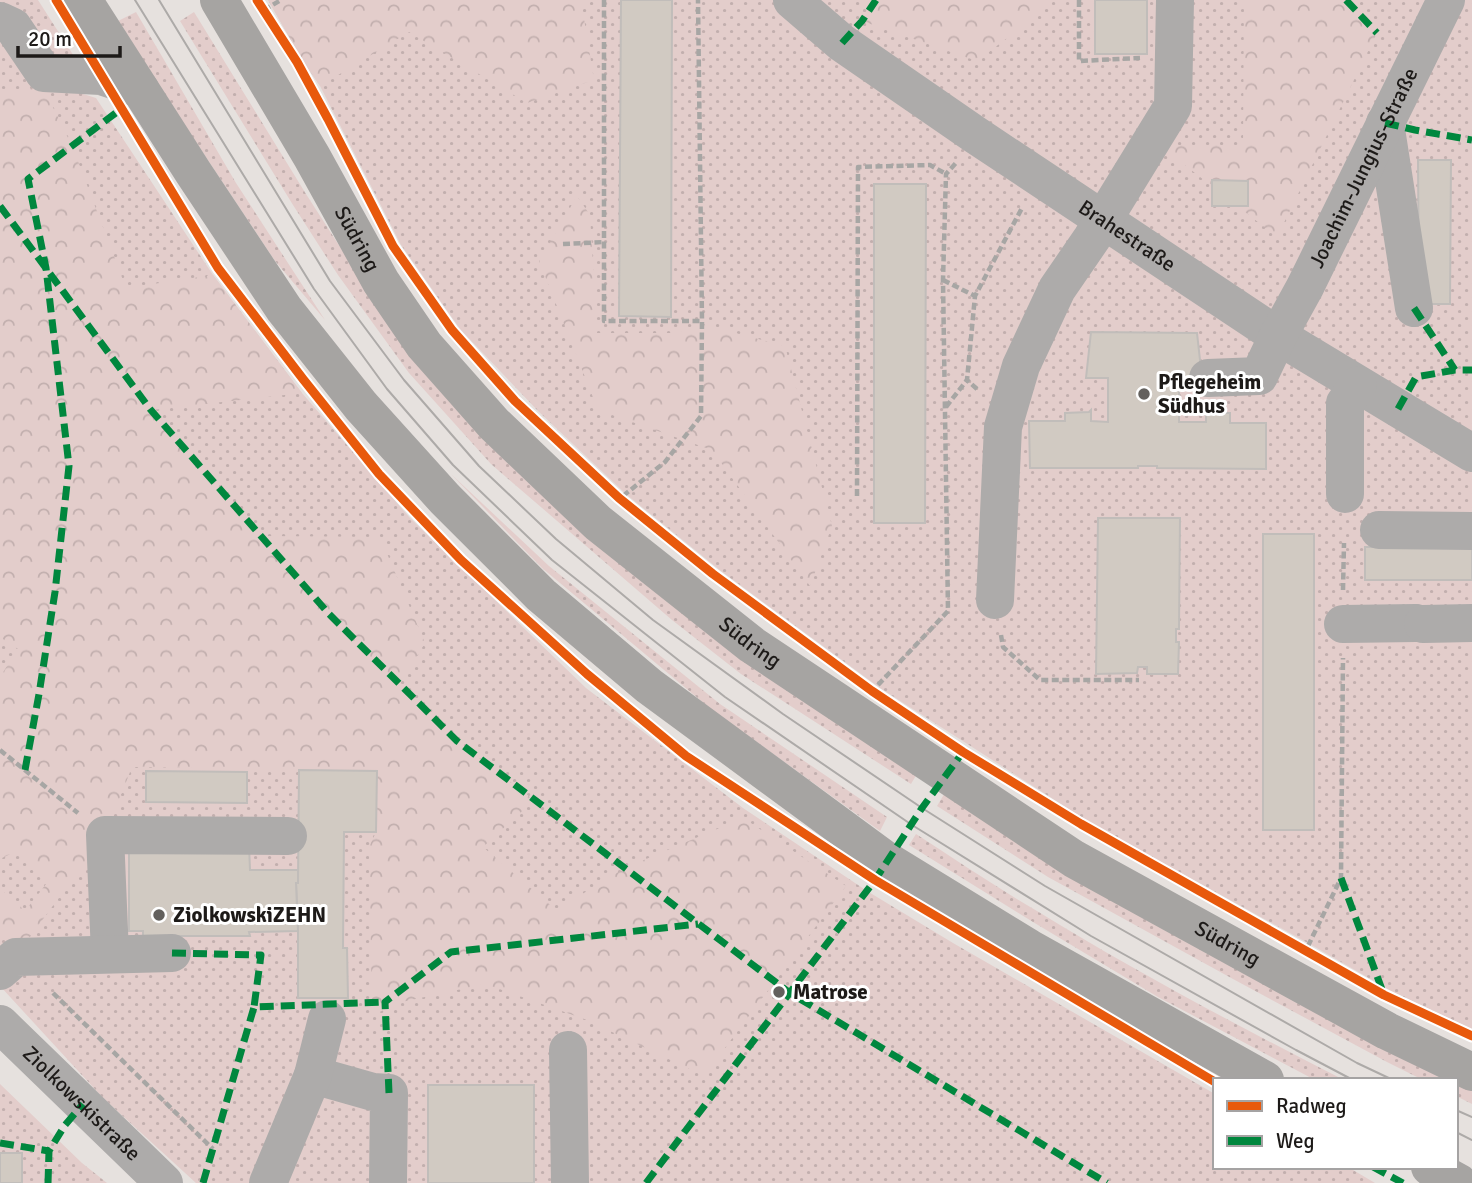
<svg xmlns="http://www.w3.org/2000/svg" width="1472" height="1183" font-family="Signika,sans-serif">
  <defs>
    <pattern id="grass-dots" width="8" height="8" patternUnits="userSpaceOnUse" patternTransform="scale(1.75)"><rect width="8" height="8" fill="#e3cdcb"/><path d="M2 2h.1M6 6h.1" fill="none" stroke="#c2afae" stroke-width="1.8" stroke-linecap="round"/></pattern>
    <pattern id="forest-crowns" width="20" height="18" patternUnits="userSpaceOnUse" patternTransform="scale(1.75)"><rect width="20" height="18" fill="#e3cdcb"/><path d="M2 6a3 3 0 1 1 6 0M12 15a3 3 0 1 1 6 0" fill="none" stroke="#c2afae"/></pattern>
  </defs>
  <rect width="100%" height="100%" fill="#e6e1de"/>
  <!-- grass -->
  <g fill="url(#grass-dots)">
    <path d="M0 0H38L77 61 64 65 0 5Z"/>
    <path d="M268 0H1472V1029L1393 992 1315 947 1089 822 880 688 721 571 627 495 538 411 460 329 401 245 320 86 303 61Z"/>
    <path d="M136 12 236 183 325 320 275 261 116 22Z"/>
    <path d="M194 12 306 194 396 334 918 772 911 784 741 674 672 620 491 464 409 373 338 275 293 205 180 21Z"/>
    <path d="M0 36 80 93 96 98 213 275 302 393 410 518 586 688 743 808 867 891 953 943 1215 1094V1167H1348L1375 1183H196L103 1098 0 986Z"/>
    <path d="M451 474 549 566 720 704 887 817 880 831 712 710 542 568Z"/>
    <path d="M946 791 1472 1087V1104L1456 1096V1080H1423L1387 1062 1233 979 1048 877 937 806Z"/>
    <path d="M916 834C956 860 996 887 1037 911 1136 972 1240 1027 1344 1080H1315L1158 997 1033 922 909 845Z"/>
    <path d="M0 1084 82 1163 107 1183H0Z"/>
  </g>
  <!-- forest -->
  <g fill="url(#forest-crowns)">
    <path d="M268 0H581L594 80 527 103 409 32 320 86 303 61Z"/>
    <path d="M876 0H1048L1049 6 977 61 862 21Z"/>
    <path d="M1244 0H1346L1377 33 1277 237 1159 145H1243Z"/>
    <path d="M43 87 73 148 126 288 213 275 302 393 151 410 261 536 380 537 425 643 399 685 457 741 534 800 483 847 556 910 625 868 743 818 846 886 704 1076 587 1020 485 984 397 1003 372 1016 369 847 376 832V771L132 767 105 835 24 945 17 948 0 932V896L5 892 25 911 46 884 17 851 0 859V677L18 649 0 637V94Z"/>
    <path d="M577 196 590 215 597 333H676L701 324 785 346 832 526 810 586 712 450 598 410 539 261Z"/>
  </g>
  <!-- building -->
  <g fill="#d1cac2" stroke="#c1bdba" stroke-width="2">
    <path d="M621 0H672L671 317 619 316Z"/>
    <rect x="1095" y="0" width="52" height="54"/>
    <path d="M1418 160H1451L1450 304H1419Z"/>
    <path d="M1212 180 1248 181V206H1212Z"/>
    <path d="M874 184H926L925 523H874Z"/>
    <path d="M1091 332 1197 333 1202 378H1179V422H1206V413H1230V423H1266V469L1157 468V466H1138V468H1030L1029 421H1065V413L1089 412 1091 410V421L1108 422V378H1086Z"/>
    <path d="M1098 518H1180L1179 629H1176V642H1179L1178 674H1147V667H1138L1137 673 1096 674Z"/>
    <rect x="1263" y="534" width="51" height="296"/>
    <rect x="1365" y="547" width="107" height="33"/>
    <path d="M299 770 377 771 376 832H344L343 948H347L348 998H298V931L296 883H298Z"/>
    <path d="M146 771 247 772V803L146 802Z"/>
    <path d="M249 845 250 870H298V883H296L298 931 249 932 250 936H143V931H129V850Z"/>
    <rect x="428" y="1085" width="106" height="98"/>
    <rect x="0" y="1153" width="22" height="30"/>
  </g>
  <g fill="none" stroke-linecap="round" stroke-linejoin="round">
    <!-- path -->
    <g stroke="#a7a6a4" stroke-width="4.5" stroke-dasharray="7 3.5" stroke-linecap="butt">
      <path d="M604 0V321H702"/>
      <path d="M1079 0V61L1140 58"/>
      <path d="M264 10 281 0"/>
      <path d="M563 244 604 242"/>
      <path d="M943 280 975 296"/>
      <path d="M977 389 967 380 975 296 1022 208"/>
      <path d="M946 407 967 380"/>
      <path d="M623 496 665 462 701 416 702 321 698 0"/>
      <path d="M857 496 858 167 930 165 946 174"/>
      <path d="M1343 590 1344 543"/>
      <path d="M1001 635 1003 647 1040 680H1139"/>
      <path d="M878 685 948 611 943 280 946 174 956 163"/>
      <path d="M0 750 78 813"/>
      <path d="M1308 946 1341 878 1343 658"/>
      <path d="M53 993 213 1149"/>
    </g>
    <!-- minor -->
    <g stroke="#adabaa" stroke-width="38">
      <path id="s1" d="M792 0 842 43 974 134 1278 336 1472 453"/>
      <path d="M0 21 13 27 44 73 101 76 140 89"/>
      <path d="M1385 123 1414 308"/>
      <path id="s2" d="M1208 378 1259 376 1278 336 1305 287 1446 0"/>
      <path d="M1345 494V403L1358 385"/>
      <path d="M1379 530 1472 531"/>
      <path d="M995 600 1003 427 1021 366 1057 289 1092 238 1173 106 1175 0"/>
      <path d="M1343 624 1416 623"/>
      <path d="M1423 624 1472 623"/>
      <path d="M110 954 105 835 288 836"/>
      <path d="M0 971 16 957 172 953"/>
      <path id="s3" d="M0 1024 164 1183"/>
      <path d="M568 1050 570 1183"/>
      <path d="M313 1075 373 1092 389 1093 388 1183"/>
      <path d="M268 1183 313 1075 327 1019"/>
    </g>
    <!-- major -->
    <g stroke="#a6a4a2" stroke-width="38">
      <path d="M83 0 193 172 284 309 361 406 445 499 541 595 649 686 887 861 1029 948 1265 1080"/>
      <path id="s4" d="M219 0 312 157 381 282 424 345 494 424 598 523 752 645 1074 859 1387 1031 1472 1072"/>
      <path d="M1430 1167 1459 1183"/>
    </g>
    <!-- tram -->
    <g stroke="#adaaa8" stroke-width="2">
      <path d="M135 0 314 289 387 389 453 465 552 560 725 697 912 825 1091 936 1296 1050 1353 1080"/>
      <path d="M159 0 330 281 404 380 479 466 556 539 653 620 783 714 922 808 1045 886 1357 1063 1393 1080"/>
      <path d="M1456 1110 1472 1117"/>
      <path d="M1456 1132 1472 1140"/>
    </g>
    <!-- quiet -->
    <g stroke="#00873e" stroke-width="7" stroke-dasharray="14 7" stroke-linecap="butt">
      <path d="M1346 0 1377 33"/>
      <path d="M842 43 862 21 876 0"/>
      <path d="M1385 123 1415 130 1472 140"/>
      <path d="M0 206 150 409 329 614 457 741 790 993 1107 1183"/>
      <path d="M1414 308 1455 370"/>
      <path d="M1398 409 1416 377 1455 370H1472"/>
      <path d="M25 770 39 694 55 592 69 466 46 268 28 179 121 109"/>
      <path d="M1341 878 1384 995"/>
      <path d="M172 953 261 955 254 1007"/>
      <path d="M389 1093 385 1002 451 952 698 924"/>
      <path d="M0 1143 49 1151"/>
      <path d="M1373 1167 1403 1183"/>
      <path d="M48 1183 49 1151 65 1125 83 1104"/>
      <path d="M203 1183 254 1007 385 1002"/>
      <path d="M646 1183 875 880 922 808 963 752"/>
    </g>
    <defs>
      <g id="cycleway">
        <path d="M56 0 218 268 303 379 379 474 461 560 587 674 686 756 875 880 1215 1082"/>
        <path d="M257 0 297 62 328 119 393 246 452 330 515 401 619 498 713 574 872 691 963 752 1081 824 1384 995 1472 1036"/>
      </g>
    </defs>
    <!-- cycleway casing -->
    <use href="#cycleway" stroke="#fff" stroke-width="13"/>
    <!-- cycleway -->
    <use href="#cycleway" stroke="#e8590c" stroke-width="9"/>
  </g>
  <!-- markers -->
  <g fill="#63605d" stroke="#fff" stroke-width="2.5">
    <circle cx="1144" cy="394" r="7"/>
    <circle cx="159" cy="915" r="7"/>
    <circle cx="779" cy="992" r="7"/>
  </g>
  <g text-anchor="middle" stroke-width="6" stroke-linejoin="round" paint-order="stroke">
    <!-- street labels -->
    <g font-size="21" fill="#1d1a18" stroke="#fff">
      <text dy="7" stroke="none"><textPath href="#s2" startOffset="284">Joachim-Jungius-Straße</textPath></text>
      <text dy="7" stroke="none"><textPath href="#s1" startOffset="410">Brahestraße</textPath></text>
      <text dy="7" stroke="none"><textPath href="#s4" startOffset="276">Südring</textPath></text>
      <text dy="7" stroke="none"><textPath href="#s4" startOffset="844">Südring</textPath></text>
      <text dy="7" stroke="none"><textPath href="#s4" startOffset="1409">Südring</textPath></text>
      <text dy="7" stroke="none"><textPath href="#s3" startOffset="114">Ziolkowskistraße</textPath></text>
    </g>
    <!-- poi labels -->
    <g font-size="21" font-weight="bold" fill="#1d1a18" stroke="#fff" text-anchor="start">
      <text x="1158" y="389">Pflegeheim<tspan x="1158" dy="24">Südhus</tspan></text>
      <text x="173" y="922">ZiolkowskiZEHN</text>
      <text x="793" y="999">Matrose</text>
    </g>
  </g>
  <!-- legend -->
  <rect x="1213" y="1078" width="245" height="91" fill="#ffffff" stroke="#a5a3a3" stroke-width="2"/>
  <rect x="1227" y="1101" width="35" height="10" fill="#e8590c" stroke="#a5a3a3" stroke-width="2"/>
  <text x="1276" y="1113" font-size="21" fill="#1d1a18">Radweg</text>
  <rect x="1227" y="1136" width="35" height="10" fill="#00873e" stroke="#a5a3a3" stroke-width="2"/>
  <text x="1276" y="1148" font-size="21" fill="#1d1a18">Weg</text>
  <!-- scale -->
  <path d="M18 46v10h102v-10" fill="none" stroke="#1d1a18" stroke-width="3.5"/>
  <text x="28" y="46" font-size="21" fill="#1d1a18" stroke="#ffffff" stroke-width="5" paint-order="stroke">20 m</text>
</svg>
